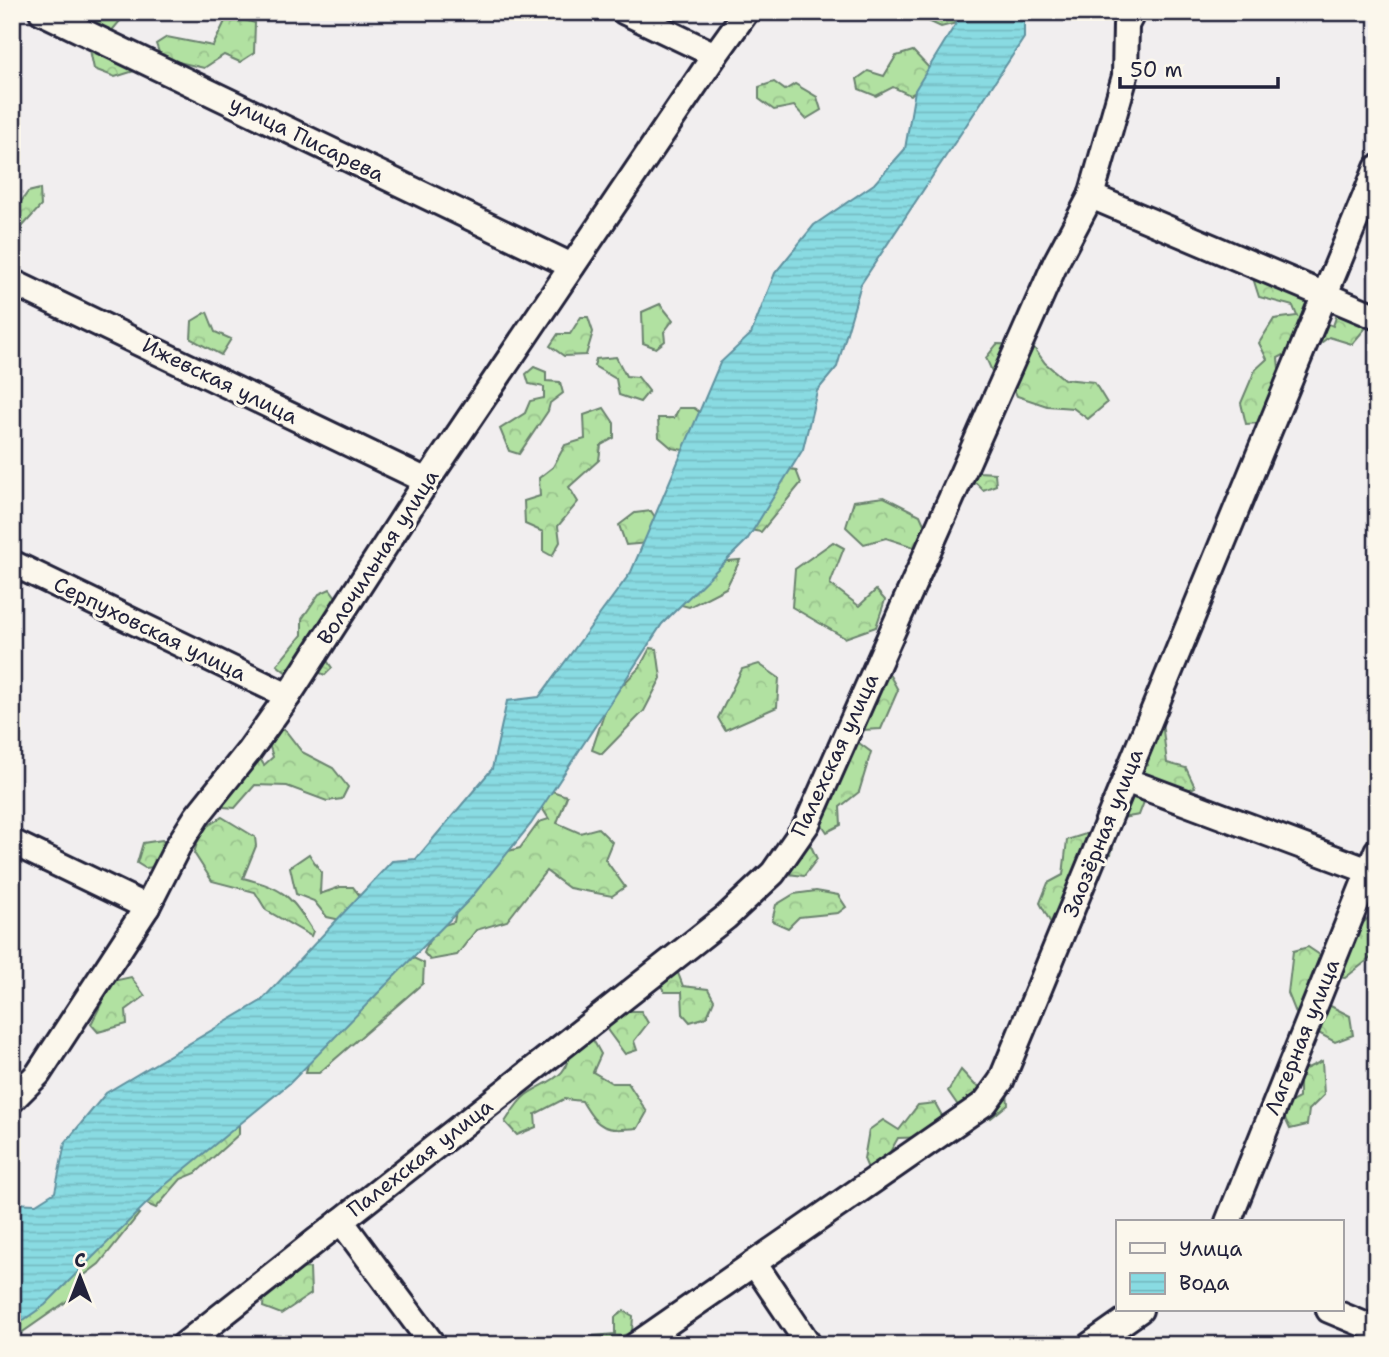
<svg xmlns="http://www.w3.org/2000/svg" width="1389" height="1357" font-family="'Shantell Sans',sans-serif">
  <defs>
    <pattern id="forest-crowns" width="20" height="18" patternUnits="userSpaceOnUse" patternTransform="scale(1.75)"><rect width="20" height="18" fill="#b1e1a1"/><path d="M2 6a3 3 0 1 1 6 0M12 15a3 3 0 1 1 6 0" fill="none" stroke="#98c18c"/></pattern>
    <pattern id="water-rules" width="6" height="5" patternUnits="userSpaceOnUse" patternTransform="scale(1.75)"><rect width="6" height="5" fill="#89dbe2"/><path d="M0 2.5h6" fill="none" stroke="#76bcc3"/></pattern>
  </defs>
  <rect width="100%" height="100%" fill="#f1eeef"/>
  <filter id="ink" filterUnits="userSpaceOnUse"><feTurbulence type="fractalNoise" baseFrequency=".0143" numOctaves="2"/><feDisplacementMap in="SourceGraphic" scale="14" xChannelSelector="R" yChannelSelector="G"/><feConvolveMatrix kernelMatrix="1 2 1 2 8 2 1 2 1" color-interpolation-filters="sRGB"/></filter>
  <g filter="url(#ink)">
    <!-- forest -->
    <g fill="url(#forest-crowns)" stroke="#6a826e" stroke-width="2">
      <path d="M73 12H114L120 21 109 34 67 19Z"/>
      <path d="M924 12H967L961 22 941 27 924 19Z"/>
      <path d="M228 15 255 23 254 53 240 62 224 55 204 68 161 58 156 44 167 37 213 46Z"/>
      <path d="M102 48 129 57 134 71 115 77 94 69 90 50Z"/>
      <path d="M913 51 932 71 928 85 910 95 893 87 876 96 859 89 857 79 868 71 884 76 896 56Z"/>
      <path d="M774 82 785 90 795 84 817 97 821 110 806 119 794 106 774 110 759 99V87Z"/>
      <path d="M40 189 41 206 22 227 21 245H12V214L28 192Z"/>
      <path d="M1253 278 1311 289 1303 313 1333 326 1339 308 1369 324 1352 344 1329 337 1310 351H1291L1278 358 1280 379 1262 423 1246 424 1241 403 1255 370 1267 359 1259 343 1274 319 1297 316 1293 306 1259 297Z"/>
      <path d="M660 304 673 320 664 332 665 341 656 348 643 343 642 312Z"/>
      <path d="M207 312 215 332 231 339 221 355 191 339 192 321Z"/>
      <path d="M581 317H588L593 332 586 355 564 356 550 346 558 334H570Z"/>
      <path d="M997 344 1032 345 1045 363 1064 379 1094 382 1107 403 1088 419 1073 408 1047 406 1017 396 1009 379 995 378 986 358Z"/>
      <path d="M616 357 626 376 638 377 649 391 640 402 619 395 616 379 594 366 596 359Z"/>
      <path d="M534 367 546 372V381L560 382 563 393 550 403 548 411 519 454 509 451 500 429 525 413 530 401 544 398V387L529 384 526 374Z"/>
      <path d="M604 408 614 423V438L601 445 599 460 569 487 578 502 558 526 560 542 552 556 543 551V532L525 524 524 501 540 496 539 478 553 467 565 445 585 439 584 415Z"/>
      <path d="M679 408H694L710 420 694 452 672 448 659 437 658 418H674Z"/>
      <path d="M968 450 979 459V472L995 473 996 485 983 490 976 483 965 487 951 474 955 456Z"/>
      <path d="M783 468 796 470 801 483 761 532 749 530Z"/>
      <path d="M884 497 920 515 928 533 917 548 886 538 864 544 846 527 854 501Z"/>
      <path d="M651 511 659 523 649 543 626 545 619 525 635 513Z"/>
      <path d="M833 542 844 548 830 584 859 606 876 590 885 600 876 627 845 638 792 607 795 569Z"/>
      <path d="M740 560 726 588 689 607 677 604 717 562Z"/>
      <path d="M330 589 338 600 310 636 332 668 325 675 302 665 288 674 277 665 302 635V619L319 594Z"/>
      <path d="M650 648 657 649 661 678 644 711 602 754 592 750 609 699 640 667Z"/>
      <path d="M759 664 779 678 777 707 725 730 718 718 742 669Z"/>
      <path d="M889 674 898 690 881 729 862 730 857 720 875 677Z"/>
      <path d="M1162 722 1167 763 1186 768 1195 787 1178 795 1150 786 1139 815 1122 818 1133 774 1148 765 1134 732Z"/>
      <path d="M272 730H285L302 752 333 768 348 787 342 799 327 801 287 786 255 785 235 808 224 807 221 784 257 754 264 765 273 757 268 741Z"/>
      <path d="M859 743 871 752 859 792 840 807 841 825 827 832 817 817 832 801 829 784 846 745Z"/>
      <path d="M1377 753V798L1368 777Z"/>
      <path d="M549 790 567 796 557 823 580 833 598 828 612 842 605 859 625 887 612 896 569 888 546 871 507 921 476 930 457 955 430 960 424 953 434 928 454 922 458 900 497 854 520 848 539 822 549 819 539 803Z"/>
      <path d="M222 817 255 837 256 846 243 878C285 889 290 895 313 931L311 936 266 910 255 892 212 881 194 853 201 830Z"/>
      <path d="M1100 820 1116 836 1111 854 1088 856 1075 878 1085 910 1077 928 1054 929 1040 903 1048 883 1063 875 1067 840 1092 832Z"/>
      <path d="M162 840 169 846 165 866 145 868 137 863 143 843Z"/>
      <path d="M809 842 817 859 804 876 788 874 784 863Z"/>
      <path d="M309 854 321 872 320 894 340 887H353L363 900 345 921 327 917 314 901 296 894 290 867Z"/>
      <path d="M816 891 838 895 846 907 838 913 799 917 788 928 772 921 776 905 794 894Z"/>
      <path d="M1370 917 1377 921V927L1369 941 1373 956 1345 978 1324 975 1313 997 1350 1016 1353 1035 1335 1042 1300 1023 1288 993 1293 951 1308 947 1326 959 1333 947 1353 946 1356 928Z"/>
      <path d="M405 954 424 963 423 983 319 1073H306L310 1054Z"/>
      <path d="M676 968 683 986 708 989 714 1000 707 1017 690 1022 683 1014 682 992H665L658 982Z"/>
      <path d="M131 977 145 996 126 1010 127 1024 98 1032 91 1024 113 981Z"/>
      <path d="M628 1011H641L648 1023 634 1041 637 1050 625 1054 608 1031 610 1021Z"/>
      <path d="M592 1038 601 1054 593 1072 612 1083H628L647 1112 638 1128C605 1131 599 1130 582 1101L564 1099 535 1114 536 1127 517 1135 505 1122C511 1113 518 1101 526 1095 545 1081 573 1078 567 1048Z"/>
      <path d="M1322 1061 1324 1095 1309 1110 1307 1125 1290 1129 1280 1108 1299 1098V1072Z"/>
      <path d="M961 1070 975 1085 1007 1092 1008 1104 991 1118 977 1097 959 1107 948 1091Z"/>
      <path d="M935 1103 945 1121 931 1137 898 1138 882 1166 869 1171 864 1159 869 1130 883 1120 899 1130 918 1105Z"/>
      <path d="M239 1112V1134L196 1173 181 1179 156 1208 142 1202Z"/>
      <path d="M127 1208 139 1214 99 1264 78 1280 70 1299 17 1336 12 1333V1321Z"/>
      <path d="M310 1268 311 1294 281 1314 263 1307 264 1294 296 1269Z"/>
      <path d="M624 1311 633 1316 632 1332 617 1338 615 1345H581L594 1336 615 1334V1317Z"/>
    </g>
    <!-- water -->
    <path fill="url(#water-rules)" stroke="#60919f" stroke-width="2" d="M963 12H1024V38L861 284 837 367 817 391 803 449 747 540 662 624 531 824 470 899 290 1083 164 1186 45 1305 12 1328V1203L36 1204 55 1192 65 1143 106 1093 261 1001 392 861 416 859 492 769 507 701 539 697 631 572 720 363 751 334 775 273 814 225 874 184 905 149 915 90Z"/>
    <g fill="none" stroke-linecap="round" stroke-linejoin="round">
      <defs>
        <g id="street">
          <path d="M42 12 572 266"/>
          <path d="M625 12 715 55"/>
          <path d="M1091 196 1377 317"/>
          <path d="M12 282 427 481"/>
          <path d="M12 563 288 696"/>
          <path d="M1125 780 1377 874"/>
          <path d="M12 842 147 907"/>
          <path d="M12 1100 38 1074 147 907 178 846 197 816 249 751 288 696 427 481 715 55 746 12"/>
          <path d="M341 1221 433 1345"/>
          <path d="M1228 1222 1377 851"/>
          <path d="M754 1263 809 1345"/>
          <path d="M1329 1310 1377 1330"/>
          <path d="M184 1345 726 917 773 873 807 824 1056 262 1091 196 1125 76 1126 25 1133 12"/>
          <path d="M636 1345 985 1103 1001 1081 1377 168"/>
          <path d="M1090 1345 1140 1310"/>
        </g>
      </defs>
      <!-- street casing -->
      <use href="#street" stroke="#22223b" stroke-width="30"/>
      <!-- street -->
      <use href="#street" stroke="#fbf7ec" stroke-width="24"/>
    </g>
  </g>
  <g text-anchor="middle" stroke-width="6" stroke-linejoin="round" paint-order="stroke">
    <!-- street labels -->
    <g font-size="21" fill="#22223b" stroke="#fbf7ec">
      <text transform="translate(307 139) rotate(26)" y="7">улица Писарева</text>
      <text transform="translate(220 381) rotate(26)" y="7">Ижевская улица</text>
      <text transform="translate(378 557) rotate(-57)" y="7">Волочильная улица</text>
      <text transform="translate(150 629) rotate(26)" y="7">Серпуховская улица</text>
      <text transform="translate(835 755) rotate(-65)" y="7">Палехская улица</text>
      <text transform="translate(1103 833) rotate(-68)" y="7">Заозёрная улица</text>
      <text transform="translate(1302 1037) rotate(-68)" y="7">Лагерная улица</text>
      <text transform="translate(420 1158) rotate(-38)" y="7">Палехская улица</text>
    </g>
  </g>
  <!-- margin -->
  <rect width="1389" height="1357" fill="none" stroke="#fbf7ec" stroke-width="42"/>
  <rect x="21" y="21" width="1347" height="1315" fill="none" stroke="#22223b" stroke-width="2.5" filter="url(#ink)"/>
  <!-- legend -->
  <rect x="1116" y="1220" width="228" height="91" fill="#fbf7ec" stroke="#a4a2a5" stroke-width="2"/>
  <rect x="1130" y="1243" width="35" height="10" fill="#fbf7ec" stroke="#a4a2a5" stroke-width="2"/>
  <text x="1179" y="1256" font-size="21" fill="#22223b">Улица</text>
  <rect x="1130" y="1273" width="35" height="21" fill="url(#water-rules)" stroke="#a4a2a5" stroke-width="2"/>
  <text x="1179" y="1290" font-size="21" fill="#22223b">Вода</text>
  <!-- north arrow -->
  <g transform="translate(80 1277)" stroke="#fbf7ec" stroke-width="5" paint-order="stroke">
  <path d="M0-5L12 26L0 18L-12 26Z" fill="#22223b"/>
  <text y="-10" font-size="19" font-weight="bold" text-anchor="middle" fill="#22223b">С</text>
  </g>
  <!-- scale -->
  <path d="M1120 77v10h158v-10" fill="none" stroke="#22223b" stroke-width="3.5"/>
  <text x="1130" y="77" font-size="21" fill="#22223b" stroke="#fbf7ec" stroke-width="5" paint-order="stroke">50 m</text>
</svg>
